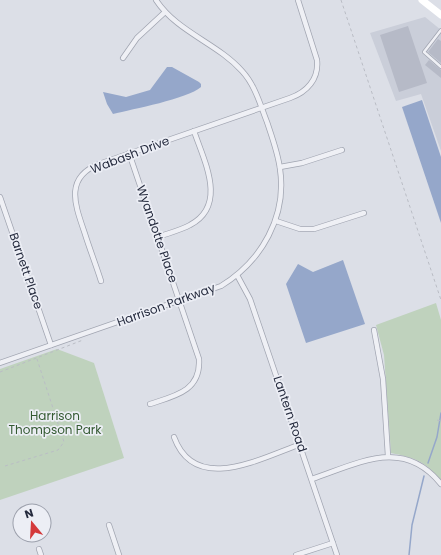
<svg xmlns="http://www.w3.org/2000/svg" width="441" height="555" font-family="Poppins,sans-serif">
  <rect width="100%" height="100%" fill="#dcdfe7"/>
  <!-- built -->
  <path fill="#caced9" d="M425 17 441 30V151L421 94 396 101 370 33Z"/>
  <!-- green -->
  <g fill="#bfd2bd">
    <path d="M436 303 441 320V480C424 461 416 458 391 453L384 355 376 325Z"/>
    <path d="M57 349 94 363 124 458 0 500V369Z"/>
  </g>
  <!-- water -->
  <g fill="#95a7ca">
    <path d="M167 67H172L199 82 201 84V87C187 99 133 109 113 114L107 104 103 92 126 97 150 90Z"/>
    <path d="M422 100 441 157V223L402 107Z"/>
    <path d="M343 260 365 324 306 343 286 284 298 264 313 272Z"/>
  </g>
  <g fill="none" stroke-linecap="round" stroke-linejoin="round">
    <!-- stream -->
    <g stroke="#95a7ca" stroke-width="1.5">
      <path d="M428 463 437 437 441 413"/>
      <path d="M409 555 412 525 424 476"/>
    </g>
  </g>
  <!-- building -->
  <g fill="#b6bac7">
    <path d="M408 26 427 83 399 92 380 35Z"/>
    <path d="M438 39 441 41V63L428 52Z"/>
    <path d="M429 60 441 70V78L425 65Z"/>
  </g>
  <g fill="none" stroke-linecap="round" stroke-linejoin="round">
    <defs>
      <path id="lane" d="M441 30 424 52 441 67"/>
      <g id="street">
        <path d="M123 58 137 38 165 12"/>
        <path d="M129 153 199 359C201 391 175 396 150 404"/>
        <path d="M280 167 302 163 342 150"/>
        <path d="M0 197 51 345"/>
        <path d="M276 221 300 229H314L364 213"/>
        <path d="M158 237C169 233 181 230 190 225 228 205 204 161 194 131"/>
        <path d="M237 275 250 299 337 555"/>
        <path d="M101 281C96 265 90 250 85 234 76 207 63 178 99 164L290 98C307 92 319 79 317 60L298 0"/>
        <path d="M374 330 383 379 388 456"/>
        <path d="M0 363 221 286C262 261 287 216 280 169 278 153 272 137 267 122 260 104 255 85 242 71 217 43 177 32 156 0"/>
        <path d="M174 437C195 495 261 458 301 444"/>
        <path d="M312 479C359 463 403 437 441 484"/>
        <path d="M109 525 119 555"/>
        <path d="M39 549 41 555"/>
        <path d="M296 555 333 543"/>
      </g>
    </defs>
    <!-- lane casing -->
    <use href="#lane" stroke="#a1a5b1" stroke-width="4"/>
    <!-- street casing -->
    <use href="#street" stroke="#a1a5b1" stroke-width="6"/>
    <!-- path -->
    <g stroke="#babdc5" stroke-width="1" stroke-dasharray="3 3" stroke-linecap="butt">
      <path d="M341 0 441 300"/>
      <path d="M0 372 83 340"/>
      <path d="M437 420 441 421"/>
      <path d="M5 466 58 450 64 442 37 359"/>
    </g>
    <!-- lane -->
    <use href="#lane" stroke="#eff0f5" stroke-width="2.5"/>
    <!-- street -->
    <use href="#street" stroke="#eff0f5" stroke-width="4.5"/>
    <!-- secondary -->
    <path stroke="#fff" stroke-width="7" d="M422 0 441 15"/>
  </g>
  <g text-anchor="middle" stroke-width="3.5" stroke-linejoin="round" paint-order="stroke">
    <!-- street labels -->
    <g font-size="12" fill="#252b3e" stroke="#eceef5">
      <text transform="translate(130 155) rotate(-21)" y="4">Wabash Drive</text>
      <text transform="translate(157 234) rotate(71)" y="4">Wyandotte Place</text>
      <text transform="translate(26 271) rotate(71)" y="4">Barnett Place</text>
      <text transform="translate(166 305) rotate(-20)" y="4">Harrison Parkway</text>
      <text transform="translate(290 414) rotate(71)" y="4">Lantern Road</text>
    </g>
    <!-- park labels -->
    <g font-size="12" fill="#345a32" stroke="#eceef5">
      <text x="55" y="420">Harrison<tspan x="55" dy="14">Thompson Park</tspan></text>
    </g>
  </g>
  <!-- north arrow -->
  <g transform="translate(32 523) rotate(342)"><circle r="19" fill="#eceef5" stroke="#9ca0ac"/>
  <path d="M0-3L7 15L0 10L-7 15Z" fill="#d4393b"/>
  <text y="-6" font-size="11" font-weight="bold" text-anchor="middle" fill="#252b3e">N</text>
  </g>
</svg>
